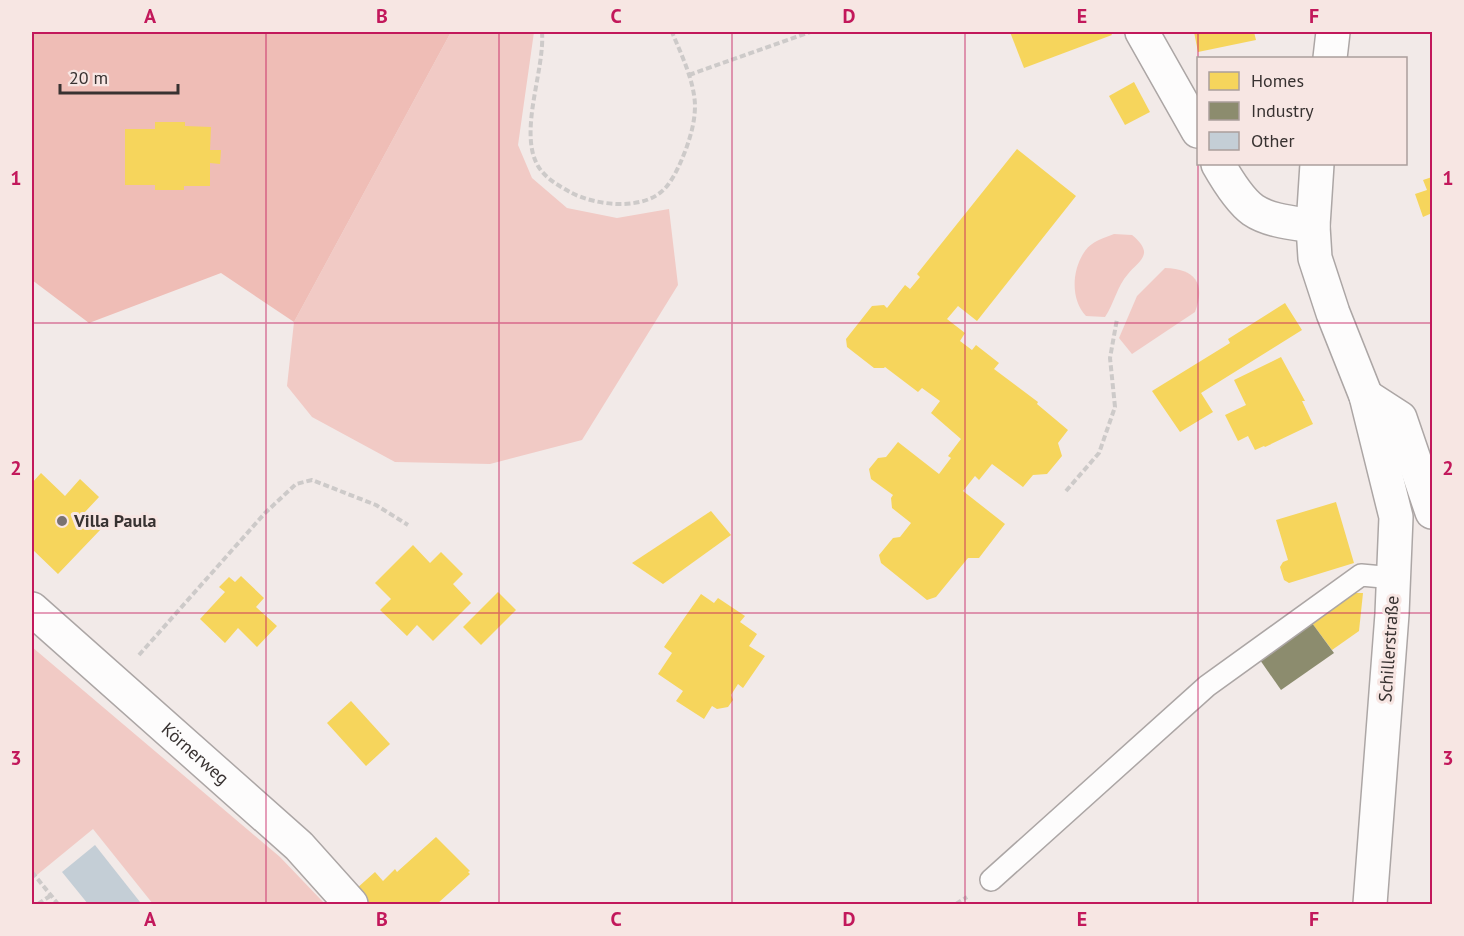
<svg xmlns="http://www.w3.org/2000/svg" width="1464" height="936" font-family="'PT Sans',sans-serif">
  <rect width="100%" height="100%" fill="#f2eae8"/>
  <!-- green -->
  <g fill="#f1cac5">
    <path d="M451 32H534L518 145 532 178 567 208 617 218 669 209 678 285 582 440 490 464 395 462 312 417 287 386 294 322Z"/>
    <path d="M1114 234 1132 235C1137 239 1143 245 1144 251 1145 260 1133 267 1128 274 1117 286 1114 304 1105 317L1086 316C1070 299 1072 269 1085 251 1092 241 1104 238 1114 234Z"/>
    <path d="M1165 268C1195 269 1206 283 1195 312L1132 354 1119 338 1137 296Z"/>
    <path d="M32 647 280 857 325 904H153L93 829 32 879Z"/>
  </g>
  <!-- forest -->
  <path fill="#efbdb6" d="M32 32H451L294 322 221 273 89 323 32 280Z"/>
  <!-- homes -->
  <g fill="#f6d55c">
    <path d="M1010 32H1110L1112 35 1024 68Z"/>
    <path d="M1194 32H1254L1256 40 1198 52Z"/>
    <path d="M1134 82 1150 112 1125 125 1109 96Z"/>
    <path d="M155 122H185V126L211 127 210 150H221L220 164 210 163V186H184V190H155V185H125V129H155Z"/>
    <path d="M1017 149 1076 196 977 321 958 306 947 319 965 333 960 341 972 350 976 345 999 363 994 369 1038 402 1037 404 1068 430 1058 443 1062 456 1047 474 1033 475 1023 487 992 464 979 480 975 476 963 491 1005 524 979 558H968L936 597 927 600 881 563 879 555 893 538 900 537 911 523 892 508 891 498 893 495 871 479 869 469 878 458 886 457 898 442 939 474 951 458 948 456 961 439 931 413 940 401 922 388 918 392 885 367 884 368H874L847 347 846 339 872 306 884 305 887 308 905 285 910 289 920 277 917 274Z"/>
    <path d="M1432 177V213L1423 217 1415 194 1427 190 1423 180Z"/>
    <path d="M1285 303 1302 330 1201 393 1213 412 1180 432 1152 391 1230 343 1228 339Z"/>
    <path d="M1281 357 1305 401H1302L1313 424 1265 447 1264 446 1255 450 1248 436 1238 441 1225 415 1246 405 1234 380Z"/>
    <path d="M41 473 65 496 80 479 99 497 84 513 101 529 58 574 32 549V483Z"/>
    <path d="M1336 502 1354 563 1289 583 1284 580 1280 567 1283 562 1288 560 1276 520Z"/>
    <path d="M711 511 731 535 663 584 632 563Z"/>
    <path d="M413 545 430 563 441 552 463 574 453 584 471 603 433 641 417 625 407 636 380 610 391 599 375 583Z"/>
    <path d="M241 576 264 598 256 607 277 626 257 647 238 628 225 643 200 619 225 592 219 587 229 577 235 582Z"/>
    <path d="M498 592 516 610 481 645 463 627Z"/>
    <path d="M1353 593H1363L1359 631 1332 650 1312 623Z"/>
    <path d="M701 594 714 603 718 598 745 616 740 622 757 634 749 646 765 656 743 688 738 684 731 695 733 700 728 707 717 709 712 706 704 719 676 701 683 691 658 674 672 653 664 647Z"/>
    <path d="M351 701 390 744 366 766 327 723Z"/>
    <path d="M436 837 470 871 468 872 470 874 437 904H371L356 889 375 872 383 881 395 869 397 872Z"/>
  </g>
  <!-- industry -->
  <path fill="#8c8c6e" d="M1312 623 1334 653 1281 690 1260 660Z"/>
  <!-- building -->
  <path fill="#c4ced6" d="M95 845 140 902 137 904H88L62 872Z"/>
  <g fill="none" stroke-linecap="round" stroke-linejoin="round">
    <defs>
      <path id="service" d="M991 880 1207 686 1361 575 1394 578"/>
      <g id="minor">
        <path d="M1142 32 1198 131"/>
        <path d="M1218 164C1226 178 1239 200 1253 210 1269 221 1294 223 1313 226"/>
        <path d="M1366 396 1400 418 1432 512"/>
        <path id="s1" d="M32 609 299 846 351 904"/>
      </g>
      <g id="tertiary">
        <path d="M1330 58 1333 32"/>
        <path d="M1317 164 1313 226 1315 258 1333 313 1366 396 1396 517 1392 614 1370 904"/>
      </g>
    </defs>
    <!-- service casing -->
    <use href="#service" stroke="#aca6a5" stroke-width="24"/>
    <!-- minor casing -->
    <use href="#minor" stroke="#aca6a5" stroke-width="36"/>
    <!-- tertiary casing -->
    <use href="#tertiary" stroke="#aca6a5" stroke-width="36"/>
    <!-- path -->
    <g stroke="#cdcac9" stroke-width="4" stroke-dasharray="6 3" stroke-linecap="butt">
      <path d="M542 32C545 70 518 132 538 166 545 178 559 186 570 192 595 206 647 212 667 186 675 176 681 162 686 149 691 135 695 121 695 105 694 80 681 54 672 32"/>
      <path d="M689 75 810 32"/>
      <path d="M1066 491 1099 453 1115 407 1110 358 1117 319"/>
      <path d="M139 655 265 513 296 484 312 480 376 505 408 525"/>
      <path d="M32 872 58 904"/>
      <path d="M38 904 50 896"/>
      <path d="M956 904 967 897"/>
    </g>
    <!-- service -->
    <use href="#service" stroke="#fdfcfc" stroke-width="21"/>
    <!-- minor -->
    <use href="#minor" stroke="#fdfcfc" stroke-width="33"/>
    <!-- tertiary -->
    <use href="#tertiary" stroke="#fdfcfc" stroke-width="33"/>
  </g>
  <!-- grid -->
  <path fill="none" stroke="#c2185b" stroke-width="1.5" stroke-opacity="0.55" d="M266 32V904M499 32V904M732 32V904M965 32V904M1198 32V904M32 323H1432M32 613H1432"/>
  <!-- markers -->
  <circle fill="#797271" stroke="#f7e6e3" stroke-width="2" cx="62" cy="521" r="6"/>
  <g text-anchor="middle" stroke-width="6" stroke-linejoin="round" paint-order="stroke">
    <!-- poi labels -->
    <g font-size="18" font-weight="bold" fill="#383231" stroke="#f7e6e3" text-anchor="start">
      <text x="74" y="527">Villa Paula</text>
    </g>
    <!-- street labels -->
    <g font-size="18" fill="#383231" stroke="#f7e6e3">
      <text transform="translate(1389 649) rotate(-86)" y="6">Schillerstraße</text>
      <text dy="6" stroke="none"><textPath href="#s1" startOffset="218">Körnerweg</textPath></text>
    </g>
  </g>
  <!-- border -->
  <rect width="1464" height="936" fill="none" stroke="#f7e6e3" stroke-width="66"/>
  <!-- legend -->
  <rect x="1197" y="57" width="210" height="108" fill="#f7e6e3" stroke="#ab9e9c" stroke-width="1.5"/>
  <rect x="1209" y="72" width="30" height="18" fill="#f6d55c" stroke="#ab9e9c" stroke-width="1.5"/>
  <text x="1251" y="87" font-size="18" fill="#383231">Homes</text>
  <rect x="1209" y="102" width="30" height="18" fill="#8c8c6e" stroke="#ab9e9c" stroke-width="1.5"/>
  <text x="1251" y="117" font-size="18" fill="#383231">Industry</text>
  <rect x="1209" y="132" width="30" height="18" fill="#c4ced6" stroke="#ab9e9c" stroke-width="1.5"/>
  <text x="1251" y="147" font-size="18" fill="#383231">Other</text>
  <!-- scale -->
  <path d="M60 84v9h118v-9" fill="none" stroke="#383231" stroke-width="3"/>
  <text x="69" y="84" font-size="18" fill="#383231" stroke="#f7e6e3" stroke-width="4.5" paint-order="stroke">20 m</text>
  <rect x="33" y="33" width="1398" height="870" fill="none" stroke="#c2185b" stroke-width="2"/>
  <g font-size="20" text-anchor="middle" font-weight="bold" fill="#c2185b">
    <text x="150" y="23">A</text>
    <text x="382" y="23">B</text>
    <text x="616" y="23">C</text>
    <text x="849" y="23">D</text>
    <text x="1082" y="23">E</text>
    <text x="1314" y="23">F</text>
    <text x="16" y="185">1</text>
    <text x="1448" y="185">1</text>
    <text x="16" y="475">2</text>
    <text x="1448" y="475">2</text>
    <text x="16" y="765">3</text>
    <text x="1448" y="765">3</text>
    <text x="150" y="926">A</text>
    <text x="382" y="926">B</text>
    <text x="616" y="926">C</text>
    <text x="849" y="926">D</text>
    <text x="1082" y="926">E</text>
    <text x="1314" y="926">F</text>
  </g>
</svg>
